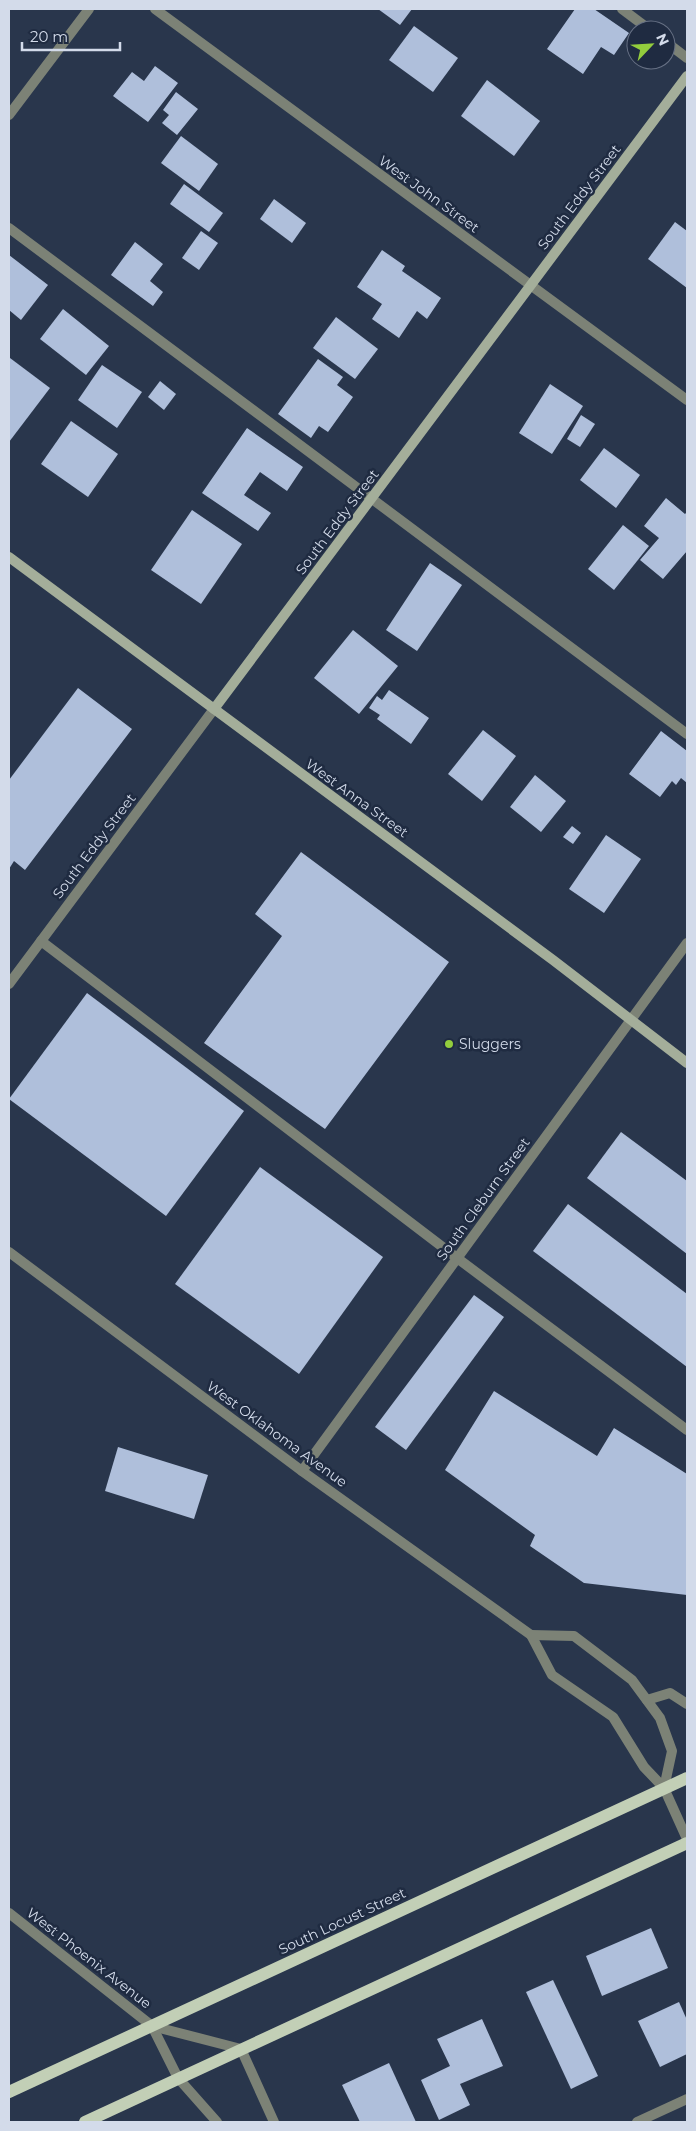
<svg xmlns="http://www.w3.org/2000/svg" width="696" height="2131" font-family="Montserrat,sans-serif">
  <rect width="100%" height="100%" fill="#29364c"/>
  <!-- building -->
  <g fill="#afbfdb">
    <path d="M378 9H412L400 25Z"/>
    <path d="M575 9H594L629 33 614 55 601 47 583 74 547 49Z"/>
    <path d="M414 26 458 58 433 92 389 60Z"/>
    <path d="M155 66 178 83 148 122 113 96 132 72 144 81Z"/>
    <path d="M487 80 540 121 514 156 461 116Z"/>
    <path d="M176 92 198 109 177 135 162 123 169 115 163 110Z"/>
    <path d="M181 136 218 164 199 191 161 163Z"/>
    <path d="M184 184 223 213 209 232 170 204Z"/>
    <path d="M274 199 306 223 292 243 260 219Z"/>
    <path d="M675 222 687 231V288L648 259Z"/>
    <path d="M201 231 218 243 199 270 182 258Z"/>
    <path d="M135 242 163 264 150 281 163 292 153 306 111 275Z"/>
    <path d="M382 250 405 266 402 271 441 298 427 319 417 311 399 338 372 319 382 304 357 287Z"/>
    <path d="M9 255 48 285 21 320 9 310Z"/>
    <path d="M63 309 109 346 86 375 40 339Z"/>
    <path d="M336 317 378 349 355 379 313 348Z"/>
    <path d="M10 358 50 388 9 442V359Z"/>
    <path d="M318 359 343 377 337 385 353 397 328 432 319 426 311 438 278 414Z"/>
    <path d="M102 365 142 392 117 428 78 400Z"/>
    <path d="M160 381 176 394 164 410 148 397Z"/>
    <path d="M550 384 583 406 552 454 519 433Z"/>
    <path d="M581 415 595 424 580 447 567 439Z"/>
    <path d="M71 421 118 454 88 497 41 464Z"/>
    <path d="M247 428 303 467 287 491 260 472 244 495 271 513 258 531 202 493Z"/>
    <path d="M604 448 640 475 616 508 580 480Z"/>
    <path d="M666 498 685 514 687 512V551L663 579 640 560 659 538 644 526Z"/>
    <path d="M192 510 242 544 201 604 151 570Z"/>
    <path d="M623 525 649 546 614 590 588 569Z"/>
    <path d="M430 563 462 585 417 651 386 630Z"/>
    <path d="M353 630 398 666 359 714 314 678Z"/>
    <path d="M78 688 132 729 25 870 14 861 9 869V780Z"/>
    <path d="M389 690 429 718 411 744 377 719 380 715 369 708 377 696 382 700Z"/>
    <path d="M483 730 516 756 482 801 448 774Z"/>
    <path d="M661 731 687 751V783L681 778 676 785 672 781 660 797 629 774Z"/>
    <path d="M535 775 566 801 541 832 510 807Z"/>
    <path d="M572 826 581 833 573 844 563 837Z"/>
    <path d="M606 835 641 859 604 913 569 889Z"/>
    <path d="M301 852 449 962 325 1129 204 1043 282 936 255 914Z"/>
    <path d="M87 993 244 1111 166 1216 9 1099Z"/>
    <path d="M621 1132 687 1181V1254L587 1178Z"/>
    <path d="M260 1167 383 1257 299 1374 175 1284Z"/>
    <path d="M568 1204 687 1294V1367L533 1251Z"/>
    <path d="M474 1295 504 1317 406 1450 375 1427Z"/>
    <path d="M494 1391 597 1456 614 1428 687 1474V1595L584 1583 530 1546 535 1535 445 1470Z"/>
    <path d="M118 1447 208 1475 194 1519 105 1491Z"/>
    <path d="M651 1928 668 1968 602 1996 586 1956Z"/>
    <path d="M553 1980 598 2076 571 2089 526 1992Z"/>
    <path d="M679 2002 687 2020V2054L660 2067 638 2021Z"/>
    <path d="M482 2019 503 2066 460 2084 470 2105 439 2120 421 2080 450 2066 437 2039Z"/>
    <path d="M389 2063 416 2122H360L342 2085Z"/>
  </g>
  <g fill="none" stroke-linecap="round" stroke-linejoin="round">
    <!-- lane -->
    <g stroke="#7c8276" stroke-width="10">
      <path d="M622 9 650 30"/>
      <path d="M666 42 687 58"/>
      <path d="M9 228 687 734"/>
      <path d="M41 941 457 1258 687 1430"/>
      <path d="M637 2122 687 2099"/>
    </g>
    <!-- street -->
    <g stroke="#7c8276" stroke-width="10">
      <path d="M155 9 687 400"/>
      <path d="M9 115 89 9"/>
      <path d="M9 984 214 709"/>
      <path d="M9 1252 302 1471 531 1635 552 1675 613 1717 644 1767 664 1788 687 1839"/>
      <path d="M302 1471 687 943"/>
      <path d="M531 1635 574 1636 632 1680 660 1718 672 1751 664 1788"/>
      <path d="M647 1700 670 1693 687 1704"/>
      <path d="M9 1913 152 2026 241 2049 274 2122"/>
      <path d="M152 2026 178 2078 217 2122"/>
    </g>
    <!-- secondary -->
    <g stroke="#a4ae9a" stroke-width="10">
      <path d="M9 557 553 960 687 1063"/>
      <path d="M214 709 687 76"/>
    </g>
    <!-- primary -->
    <g stroke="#c2cfb6" stroke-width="12">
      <path d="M9 2092 687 1778"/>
      <path d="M85 2122 687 1843"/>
    </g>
  </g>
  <!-- markers -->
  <circle fill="#93cd3d" stroke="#1f2b41" stroke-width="2" cx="449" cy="1044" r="5"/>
  <g text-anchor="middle" stroke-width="5" stroke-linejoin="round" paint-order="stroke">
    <!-- street labels -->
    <g font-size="14" fill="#d3dbea" stroke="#1f2b41">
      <text transform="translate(429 194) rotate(36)" y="5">West John Street</text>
      <text transform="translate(579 197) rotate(-53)" y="5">South Eddy Street</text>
      <text transform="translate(337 522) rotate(-53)" y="5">South Eddy Street</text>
      <text transform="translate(357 798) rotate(36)" y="5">West Anna Street</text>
      <text transform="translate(94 846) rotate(-53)" y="5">South Eddy Street</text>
      <text transform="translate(483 1199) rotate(-54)" y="5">South Cleburn Street</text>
      <text transform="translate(277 1434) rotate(36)" y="5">West Oklahoma Avenue</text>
      <text transform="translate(342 1921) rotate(-25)" y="5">South Locust Street</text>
      <text transform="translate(89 1958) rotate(38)" y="5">West Phoenix Avenue</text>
    </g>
    <!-- poi labels -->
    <g font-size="14" fill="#d3dbea" stroke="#1f2b41" text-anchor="start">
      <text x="459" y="1049">Sluggers</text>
    </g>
  </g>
  <!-- border -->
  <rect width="696" height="2131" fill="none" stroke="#d3dbea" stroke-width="20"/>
  <!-- north arrow -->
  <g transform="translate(651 45) rotate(65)"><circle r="24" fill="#1f2b41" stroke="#677185"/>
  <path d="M0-4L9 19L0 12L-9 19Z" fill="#93cd3d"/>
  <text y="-8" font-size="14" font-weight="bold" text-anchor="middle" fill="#d3dbea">N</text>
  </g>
  <!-- scale -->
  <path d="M22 42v8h98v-8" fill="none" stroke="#d3dbea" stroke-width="2.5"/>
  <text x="30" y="42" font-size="15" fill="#d3dbea" stroke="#1f2b41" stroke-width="4" paint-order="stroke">20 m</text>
</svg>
